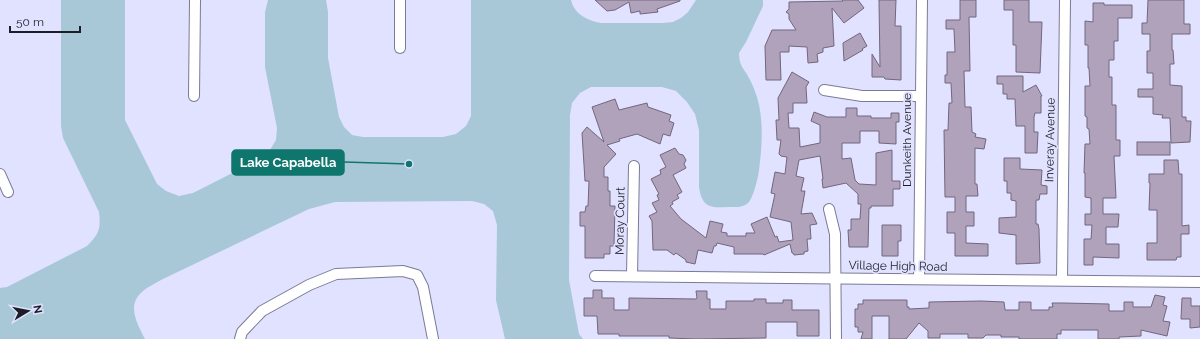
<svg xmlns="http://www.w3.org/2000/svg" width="1200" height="339" font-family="Raleway,sans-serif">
  <rect width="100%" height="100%" fill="#e0e2ff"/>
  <!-- water -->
  <path fill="#a8c8d7" d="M61 0H125V120L157 184 166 191 179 196 193 193 264 157 270 150 276 140 277 128 265 67V12L268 0H326L328 12V58L339 117 344 127 352 135 363 137H443L456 134 466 126 471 116V0H571C574 14 588 21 601 23H663L673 22 681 18 688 12 696 0H763V6L746 42 739 53C739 67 745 69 750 80 753 85 755 92 757 97 764 120 762 147 759 170 758 178 753 200 747 204 741 208 735 207 729 207 711 208 702 208 699 187V130L695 114 687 102 676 91 662 87H591L580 93 572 103 570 115 569 280 579 334 583 339H505L496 300 497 225 493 211 484 204 472 201 335 202 309 209 163 279C156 283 149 286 143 291 126 305 137 323 145 339H0V288L7 287 87 246C99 234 101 229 99 212L63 138 61 126Z"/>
  <!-- building -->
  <g fill="#b0a2bb" stroke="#73667e">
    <path d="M595 0H680V1L657 9 658 12 640 14V11L631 13 629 2 615 10 607 11Z"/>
    <path d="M842 0H858L864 8 844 23 832 8 834 46 823 48V52L817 54 818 62 808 63 807 47 789 46V52H780L781 80H766L765 46 772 30H796L789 19V14L786 12 789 9V2L843 1Z"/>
    <path d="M879 0H896L895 26H901V80L885 79 884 77H872V54L880 67Z"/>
    <path d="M960 0H976V17H969L970 71H964L965 107H971L972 132 976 134 975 137 986 139 984 149 975 148V184H977L978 196H966V212H974V226H966V243L988 244V256H955V233H947V212H955V197H945L944 130H948L949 103H952L951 83H945V75H947V52H955L954 29H946V20H960Z"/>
    <path d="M1004 0H1029V22H1042L1040 73 1016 72V45H1013V10H1004Z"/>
    <path d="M1148 0H1184V24H1190V34H1172V50H1173L1174 64H1170V85L1182 86V117H1186V121H1191L1190 142 1171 143 1170 118H1162L1163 115 1153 114V97H1138V89H1153V73H1147V51H1150V34H1142V23H1147Z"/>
    <path d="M1093 3H1104V5H1132V18H1118V41H1114V60H1109V77H1112V105H1116V140H1120V156H1114L1116 198H1103V214H1119L1118 227H1106V244H1119V258L1093 257V265H1084V239H1091L1092 225H1085V214H1091V198L1085 197V173H1084L1085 144H1090L1089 129 1087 128V117L1085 116V86H1090L1089 68H1088V45H1085V21L1093 22Z"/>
    <path d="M860 33 867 46 862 49 863 50 844 61 843 43Z"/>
    <path d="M792 72 809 82 806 87 807 103H793V113H788L789 128H799L800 147 820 143V125L811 121 814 112 827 117H846V108H857V116H871V118H891V113H899V122H896V144L879 143V131H860V143H842V159L851 158 855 180 859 184 876 185V153L892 150V181H900V189H893V206H871V208H869L868 247H849L848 230H851V219H860L861 204H858V194L846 183 823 188 822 179H823L820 156 799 160 796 176 804 178 801 191H805L801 214 812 213 817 224 810 225 811 239H807L808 251 804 252V254L794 255 793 253H792L790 244 764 255 763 254H734V247L717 243 716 246H714L712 253 698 250 695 264 686 262V260L676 253 674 255 667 250H653L652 221 649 216 657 212 652 203 659 200 657 195 659 194 651 179 661 174 660 170 666 167 660 155 675 148 679 154 683 155 686 160 684 164 686 168 673 175 682 192 677 195 679 198 672 202 673 204 670 206 681 219 706 238 710 221 723 224 721 232 727 233V236H746V233H755L751 224 767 217 775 237 777 236 779 242 793 240 791 222 770 217 775 194 771 193 775 172 785 174 787 157 781 156 779 154 781 140H777L776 120H779L778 98Z"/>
    <path d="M997 76H1023V92L1036 85 1042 96H1041V113H1035L1034 117V132H1038L1037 153H1025V126H1016L1015 99H1007V94H1003V84H997Z"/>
    <path d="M615 99 619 110 647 103 648 107 671 115 669 121 674 123 670 136 663 134 660 144 637 134 619 139 620 141 607 145 616 154 604 167V177H608V191H610V206H615L614 246H610V254H604V258H585V226H580V212H585L586 206H588L589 181H585L582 133 587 127 604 142 592 107Z"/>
    <rect x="1137" y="142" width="33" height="13"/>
    <path d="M1004 158H1020V169L1042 170 1041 185 1047 186V194H1040L1039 200H1036V224H1038L1039 229 1040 263 1016 264V235L999 233V218L1016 217V201L1011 200V193H1007V181H1004Z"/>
    <path d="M1164 160H1178L1179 174H1182V226L1189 225V234H1181V257H1177L1176 260H1147V243H1157V210H1149L1150 183H1149V174H1164Z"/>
    <path d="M882 225H901V241H898V256H882Z"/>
    <path d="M593 290H602V298H614V310H629V298L696 299 697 298 696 291H707V299H710V309H726V301H754V299H766V303H783V300H792V310H819V336H797V322H766V338L696 339 669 338V336H619V334H598L597 316H584V298H593Z"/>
    <path d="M1155 295 1165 297 1163 305 1167 306 1163 321 1170 322 1167 336 1141 330V336L1119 337V339H1098V330H1061V334H1057V339H1019V337H1001V335H986L983 338H968V334H940V338H928V331L919 323 906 339H889V316H872V339H861L863 332H858V327H855V309H858V304H863V300H907V307H909V309L929 308V302L981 301 1004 302 1005 310H1019V302H1031V310H1049V307H1053L1052 303H1063L1109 304V311H1124V302H1133V307H1151Z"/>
    <path d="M1182 298H1191V306H1200V327L1190 328V319H1181Z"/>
  </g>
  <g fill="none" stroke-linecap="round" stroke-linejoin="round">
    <defs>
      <g id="minor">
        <path d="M400 48V0"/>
        <path d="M824 90 862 96H920"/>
        <path d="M194 96 195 0"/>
        <path d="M0 174 8 192"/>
        <path d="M829 209 835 234 836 339"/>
        <path d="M595 276 1200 282"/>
        <path d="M632 276 634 166"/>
        <path d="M919 279 922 0"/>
        <path d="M1062 280 1065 0"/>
        <path d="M240 339 242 332 262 311 309 285 336 274 403 271 417 275 423 287 433 339"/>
      </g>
    </defs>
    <!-- minor casing -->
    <use href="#minor" stroke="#7a7b95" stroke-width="12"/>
    <!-- minor -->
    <use href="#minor" stroke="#fff" stroke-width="10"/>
  </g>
  <g text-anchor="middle" stroke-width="3.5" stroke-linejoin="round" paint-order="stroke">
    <!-- street labels -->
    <g font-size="12" fill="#1d1d27" stroke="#e0e2ff">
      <text transform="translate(907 140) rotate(-90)" y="4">Dunkeith Avenue</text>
      <text transform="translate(1050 140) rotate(-89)" y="4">Inveray Avenue</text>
      <text transform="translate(620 221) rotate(-89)" y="4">Moray Court</text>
      <text transform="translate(898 266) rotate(1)" y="4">Village High Road</text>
    </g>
  </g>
  <!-- callouts -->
  <path fill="none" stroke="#0f766e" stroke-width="1.5" d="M409 164L344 162"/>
  <circle fill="#0f766e" stroke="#e0e2ff" stroke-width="1.5" cx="409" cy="164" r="4"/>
  <rect fill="#0f766e" stroke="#0f766e" stroke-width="1.5" x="232" y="150" width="112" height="25" rx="4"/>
  <g font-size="13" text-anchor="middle" font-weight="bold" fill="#fff">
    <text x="288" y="167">Lake Capabella</text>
  </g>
  <!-- north arrow -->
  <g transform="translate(28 311) rotate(80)" stroke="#e0e2ff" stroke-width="3" paint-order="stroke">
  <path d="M0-3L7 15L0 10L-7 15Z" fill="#1d1d27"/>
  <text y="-6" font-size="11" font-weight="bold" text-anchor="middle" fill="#1d1d27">N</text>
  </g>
  <!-- scale -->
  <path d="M10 26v6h70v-6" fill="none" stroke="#1d1d27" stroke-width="2"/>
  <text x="16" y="26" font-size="12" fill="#1d1d27" stroke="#e0e2ff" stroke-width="3" paint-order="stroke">50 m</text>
</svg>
